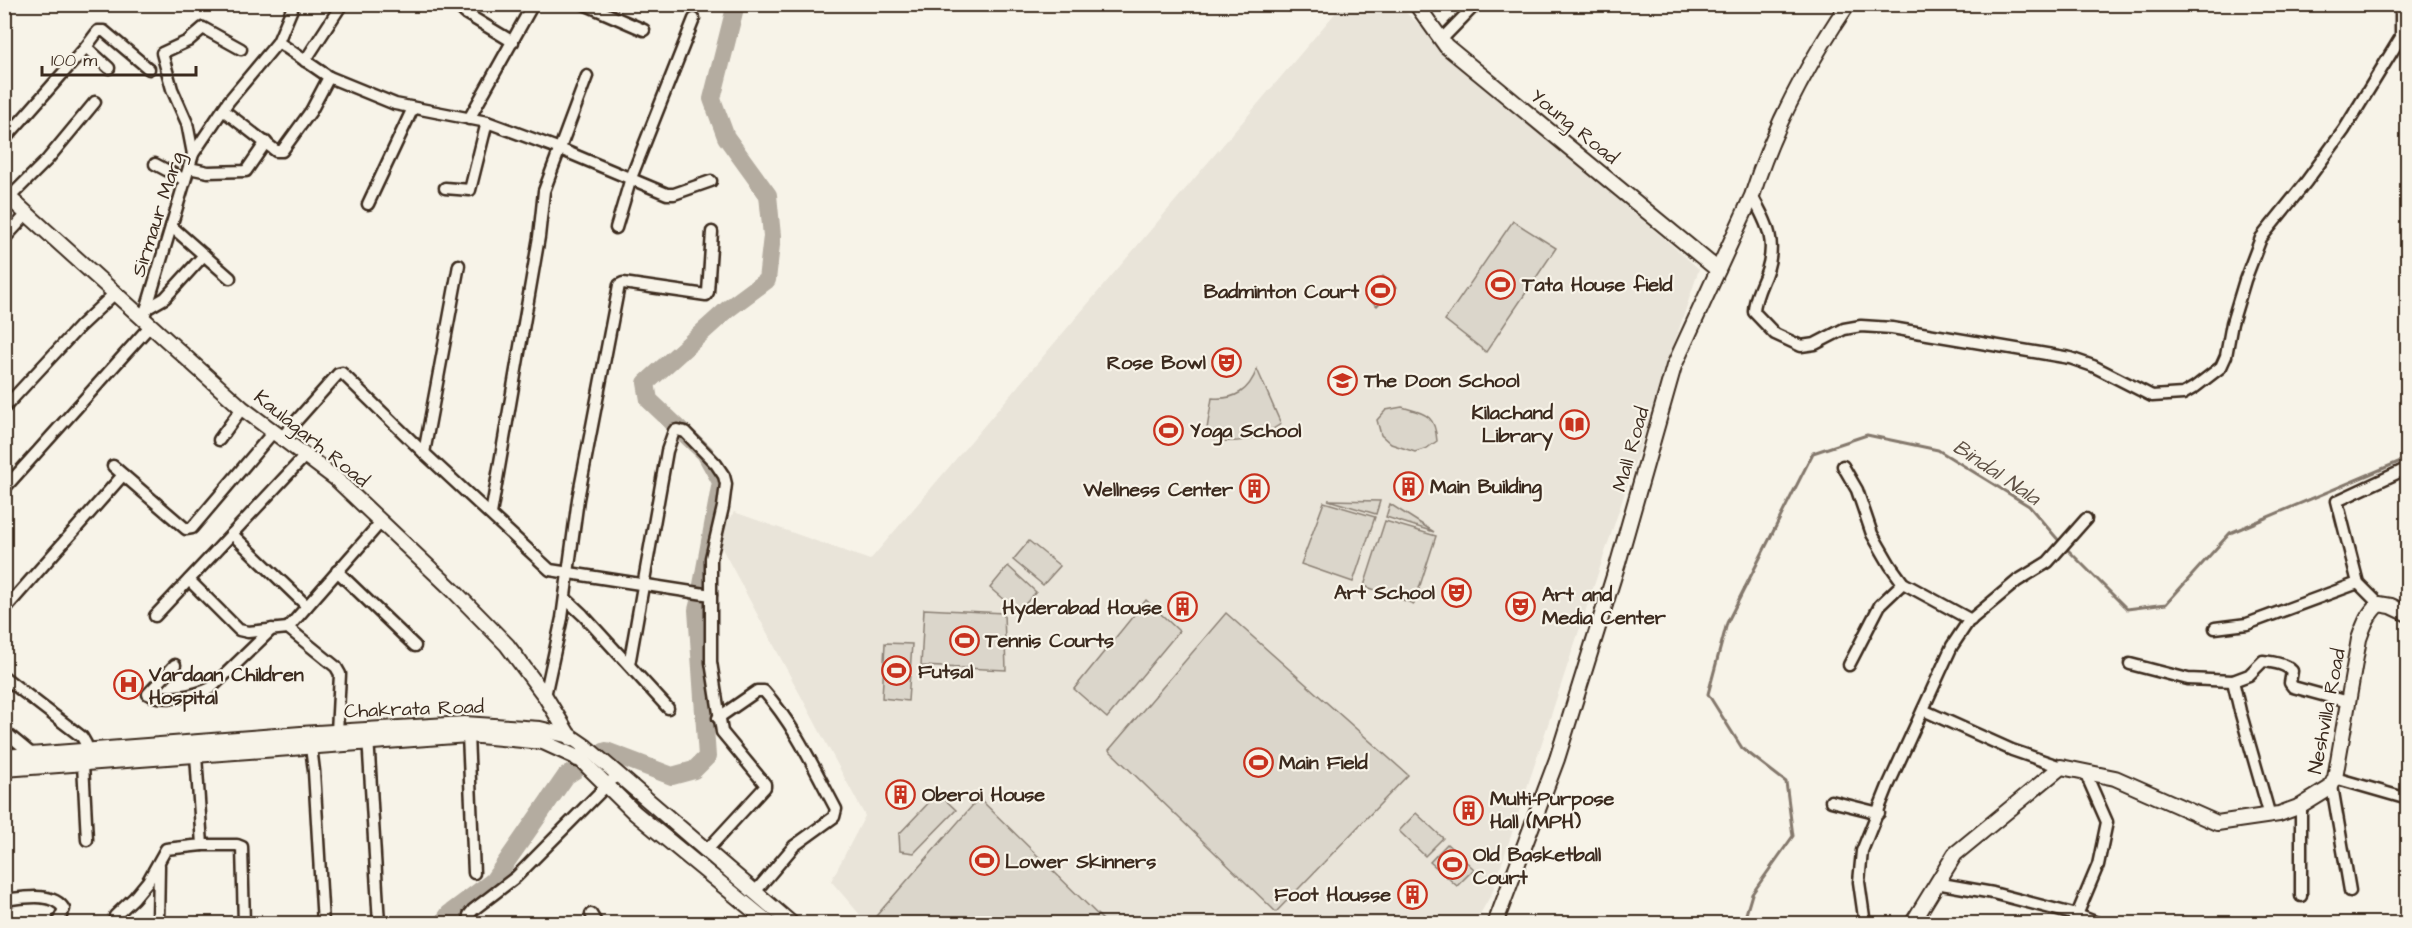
<svg xmlns="http://www.w3.org/2000/svg" width="2412" height="928" font-family="'Architects Daughter',sans-serif">
  <rect width="100%" height="100%" fill="#f7f3e8"/>
  <filter id="ink" filterUnits="userSpaceOnUse"><feTurbulence type="fractalNoise" baseFrequency=".0167" numOctaves="2"/><feDisplacementMap in="SourceGraphic" scale="12" xChannelSelector="R" yChannelSelector="G"/><feConvolveMatrix kernelMatrix="1 2 1 2 8 2 1 2 1" color-interpolation-filters="sRGB"/></filter>
  <g filter="url(#ink)">
    <!-- built -->
    <path fill="#e9e4d9" d="M1342 5H1397L1699 269 1492 893 1475 923H867L831 881 865 816 717 539 734 512 870 560Z"/>
    <!-- green -->
    <g fill="#dbd6cb" stroke="#8b8074" stroke-width="1.5">
      <path d="M1513 221 1556 248 1486 352 1445 320Z"/>
      <path d="M1383 276 1396 287 1377 306 1365 296Z"/>
      <path d="M1257 369 1281 424C1266 434 1245 443 1225 441 1219 441 1212 437 1206 435L1212 398C1235 400 1249 391 1257 369Z"/>
      <path d="M1402 407C1426 414 1435 414 1437 441L1427 448 1415 452 1391 444 1381 435 1377 420 1386 410Z"/>
      <path d="M1328 500 1380 501 1376 514Z"/>
      <path d="M1324 502 1375 517 1353 582 1301 564Z"/>
      <path d="M1390 504 1434 532 1386 517Z"/>
      <path d="M1385 521 1436 536 1414 604 1364 586Z"/>
      <path d="M1029 541 1060 566 1043 585 1013 560Z"/>
      <path d="M1008 566 1036 592 1018 612 990 588Z"/>
      <path d="M1146 600 1179 631 1107 718 1074 689Z"/>
      <path d="M924 609 1004 613 1006 670 921 666Z"/>
      <path d="M1226 613 1408 775 1276 912 1109 750Z"/>
      <path d="M885 643 912 644 908 701 882 698Z"/>
      <path d="M938 793 956 810 914 853 900 851 899 834Z"/>
      <path d="M979 798 1106 923H870Z"/>
      <path d="M1416 813 1443 838 1425 856 1399 831Z"/>
      <path d="M1447 844 1474 869 1457 886 1430 862Z"/>
    </g>
    <g fill="none" stroke-linecap="round" stroke-linejoin="round">
      <!-- stream -->
      <g stroke="#84786c" stroke-width="3">
        <path d="M2065 547 2127 609 2166 604 2230 533 2408 458"/>
        <path d="M1743 924 1752 894 1793 836 1786 782 1742 748 1708 694 1727 623 1813 453 1867 435 1938 450 2029 506 2060 542"/>
      </g>
      <!-- river -->
      <g stroke="#b4aca0" stroke-width="18">
        <path d="M702 585 721 482 705 453 649 400 646 383 728 309 767 280 772 236 768 195 726 137 712 99 736 4"/>
        <path d="M601 753 606 751 672 776 694 770 707 757 697 610 699 602"/>
        <path d="M442 924 449 914 493 881 566 776 577 769"/>
      </g>
      <defs>
        <g id="street">
          <path d="M456 4 465 13 513 42"/>
          <path d="M584 4 644 30"/>
          <path d="M1441 40 1476 4"/>
          <path d="M278 42 329 77 395 104 487 122 560 149 667 194H674L711 181"/>
          <path d="M86 47 98 31H104L149 69"/>
          <path d="M305 61 342 4"/>
          <path d="M223 110 276 151H282L311 111 329 77"/>
          <path d="M469 119 533 4"/>
          <path d="M4 140 86 47 109 68"/>
          <path d="M193 154 187 123 172 89 162 53 188 41 203 28 241 49"/>
          <path d="M155 164 185 180"/>
          <path d="M189 168 208 172 246 171 266 142"/>
          <path d="M445 188 470 190 487 122"/>
          <path d="M1752 196C1768 225 1778 243 1765 276 1760 288 1754 300 1754 312L1775 334 1801 346 1815 344 1844 329 1861 326 1892 328 2070 358 2093 366 2152 396 2183 394 2195 387 2221 367 2226 356 2232 323 2245 280 2261 238 2306 182 2344 130 2401 37V4"/>
          <path d="M9 198 47 160 95 102"/>
          <path d="M368 204 413 108"/>
          <path d="M171 226 230 278"/>
          <path d="M616 228 631 178 694 19"/>
          <path d="M4 239 27 214"/>
          <path d="M146 309 165 298 204 255"/>
          <path d="M143 320 193 154 228 102 278 42 294 4"/>
          <path d="M4 408 80 326 114 294"/>
          <path d="M282 437 338 374 342 373 424 453 550 570 711 595V662L722 732 765 784V787L706 851"/>
          <path d="M219 440 242 408"/>
          <path d="M424 453 459 265"/>
          <path d="M113 466 186 529 192 528 274 431"/>
          <path d="M1843 466 1857 490 1872 534 1890 565 1903 583 1971 620"/>
          <path d="M4 489 150 326"/>
          <path d="M491 514 539 237 544 191 587 76"/>
          <path d="M232 534 307 606"/>
          <path d="M337 571 415 646"/>
          <path d="M189 580 239 630 248 632 288 628 336 667 340 674 337 732"/>
          <path d="M565 598 583 615 668 708"/>
          <path d="M2379 604 2358 583 2337 501 2408 468"/>
          <path d="M4 610 123 475"/>
          <path d="M155 616 305 456"/>
          <path d="M288 628 381 522"/>
          <path d="M2215 628 2247 624 2358 583"/>
          <path d="M2130 664 2188 679 2233 681"/>
          <path d="M175 665 148 694C165 702 195 696 211 688L272 629"/>
          <path d="M629 665 667 451 674 431 677 430 685 432 716 464 724 476 726 484 723 507 711 558V595"/>
          <path d="M1849 665 1880 605 1903 583"/>
          <path d="M4 677 82 737 86 744V752"/>
          <path d="M545 696 562 618 578 499 619 285 623 283 706 295 708 292 712 232"/>
          <path d="M1923 710 2012 750 2061 767"/>
          <path d="M718 718 757 691H764C795 726 814 768 836 809L834 817 794 846 755 892"/>
          <path d="M4 731 33 755"/>
          <path d="M468 735 474 873"/>
          <path d="M368 736 379 924"/>
          <path d="M311 747 314 771 323 924"/>
          <path d="M83 764 87 840"/>
          <path d="M2335 778 2408 799"/>
          <path d="M2332 786 2350 891"/>
          <path d="M1831 801 1879 813"/>
          <path d="M2301 806V896"/>
          <path d="M2270 816 2240 711 2233 681 2249 675 2263 661C2273 662 2286 664 2292 671L2290 683 2293 687 2348 702"/>
          <path d="M202 845H237L242 847 244 924"/>
          <path d="M1936 883 1993 893 2077 915 2098 865 2107 822 2085 772"/>
          <path d="M4 900C22 898 53 891 64 909L57 924"/>
          <path d="M591 914 597 924"/>
          <path d="M115 916 134 898 148 881 166 849 202 845 196 755"/>
          <path d="M158 924 159 865"/>
          <path d="M470 924 469 915 473 910 516 877 617 775"/>
          <path d="M1865 924 1859 882 1862 851 1888 786 1952 646 1968 622 2017 581 2048 562 2086 519"/>
          <path d="M2073 924 2077 915 2100 924"/>
        </g>
        <g id="secondary">
          <path d="M1416 4 1446 46 1718 270"/>
          <path d="M4 193 242 408 335 478 455 592 507 645 545 696 571 739"/>
          <path d="M4 757 301 734 464 724 540 729 570 736 586 747 792 924"/>
          <path d="M579 758 635 813 770 924"/>
          <path d="M4 769 468 735 543 742 578 758"/>
          <path d="M1495 924 1557 759 1618 563 1674 366 1752 196C1773 128 1808 63 1848 4"/>
          <path d="M1912 924 1955 854 2061 767 2115 778 2217 823 2279 814 2301 806 2330 788 2335 778 2359 639C2364 625 2368 613 2379 604L2391 606 2408 614"/>
        </g>
        <path id="primary" d="M578 758H579"/>
      </defs>
      <!-- street casing -->
      <use href="#street" stroke="#3b2a1e" stroke-width="15"/>
      <!-- secondary casing -->
      <use href="#secondary" stroke="#3b2a1e" stroke-width="18"/>
      <!-- primary casing -->
      <use href="#primary" stroke="#3b2a1e" stroke-width="21"/>
      <!-- street -->
      <use href="#street" stroke="#f7f3e8" stroke-width="10"/>
      <!-- secondary -->
      <use href="#secondary" stroke="#f7f3e8" stroke-width="14"/>
      <!-- primary -->
      <use href="#primary" stroke="#f7f3e8" stroke-width="16"/>
    </g>
  </g>
  <!-- icons -->
  <defs>
    <symbol id="stadium-ring" viewBox="-11 -11 22 22"><circle r="9.5" fill="#f7f3e8" stroke="#c8321e" stroke-width="1.5"/><path d="M0-5a6.5 5 0 1 0 0 10a6.5 5 0 1 0 0-10ZM-3.5-1.8h7v3.6h-7Z" fill="#c8321e"/></symbol>
    <symbol id="theatre-ring" viewBox="-11 -11 22 22"><circle r="9.5" fill="#f7f3e8" stroke="#c8321e" stroke-width="1.5"/><path d="M-5-5.5Q0-4 5-5.5V0Q5 5 0 6Q-5 5-5 0ZM-3.3-2.5H-1v1.5H-3.3ZM1-2.5H3.3v1.5H1ZM-2.8 1Q0 5.5 2.8 1Z" fill="#c8321e"/></symbol>
    <symbol id="school-ring" viewBox="-11 -11 22 22"><circle r="9.5" fill="#f7f3e8" stroke="#c8321e" stroke-width="1.5"/><path d="M0-5L7-2L0 1L-7-2ZM-4 1L0 2.5L4 1V4Q0 6-4 4Z" fill="#c8321e"/></symbol>
    <symbol id="library-ring" viewBox="-11 -11 22 22"><circle r="9.5" fill="#f7f3e8" stroke="#c8321e" stroke-width="1.5"/><path d="M-6-4Q-3-5.5-.7-3.5V5Q-3 3-6 4ZM6-4Q3-5.5 .7-3.5V5Q3 3 6 4Z" fill="#c8321e"/></symbol>
    <symbol id="building-ring" viewBox="-11 -11 22 22"><circle r="9.5" fill="#f7f3e8" stroke="#c8321e" stroke-width="1.5"/><path d="M-4-6H4V6H1V3H-1V6H-4ZM-2.5-4.3h1.7v1.8h-1.7ZM.8-4.3h1.7v1.8H.8ZM-2.5-1h1.7V.8h-1.7ZM.8-1h1.7V.8H.8Z" fill="#c8321e"/></symbol>
    <symbol id="hospital-ring" viewBox="-11 -11 22 22"><circle r="9.5" fill="#f7f3e8" stroke="#c8321e" stroke-width="1.5"/><path d="M-5-5h3v3.5h4V-5h3V5h-3V1.5h-4V5h-3Z" fill="#c8321e"/></symbol>
  </defs>
  <g fill-rule="evenodd">
    <use href="#stadium-ring" x="1484" y="268" width="33" height="33"/>
    <use href="#stadium-ring" x="1364" y="274" width="33" height="33"/>
    <use href="#theatre-ring" x="1210" y="346" width="33" height="33"/>
    <use href="#school-ring" x="1326" y="364" width="33" height="33"/>
    <use href="#library-ring" x="1558" y="408" width="33" height="33"/>
    <use href="#stadium-ring" x="1152" y="414" width="33" height="33"/>
    <use href="#building-ring" x="1392" y="470" width="33" height="33"/>
    <use href="#building-ring" x="1238" y="472" width="33" height="33"/>
    <use href="#theatre-ring" x="1440" y="576" width="33" height="33"/>
    <use href="#theatre-ring" x="1504" y="590" width="33" height="33"/>
    <use href="#building-ring" x="1166" y="590" width="33" height="33"/>
    <use href="#stadium-ring" x="948" y="624" width="33" height="33"/>
    <use href="#stadium-ring" x="880" y="654" width="33" height="33"/>
    <use href="#hospital-ring" x="112" y="668" width="33" height="33"/>
    <use href="#stadium-ring" x="1242" y="746" width="33" height="33"/>
    <use href="#building-ring" x="884" y="778" width="33" height="33"/>
    <use href="#building-ring" x="1452" y="794" width="33" height="33"/>
    <use href="#stadium-ring" x="968" y="844" width="33" height="33"/>
    <use href="#stadium-ring" x="1436" y="848" width="33" height="33"/>
    <use href="#building-ring" x="1396" y="878" width="33" height="33"/>
  </g>
  <g text-anchor="middle" stroke-width="4.5" stroke-linejoin="round" paint-order="stroke">
    <!-- street labels -->
    <g font-size="20" fill="#3b2a1e" stroke="#f7f3e8">
      <text transform="translate(1575 126) rotate(39)" y="7">Young Road</text>
      <text transform="translate(157 214) rotate(-72)" y="7">Sirmaur Marg</text>
      <text transform="translate(312 438) rotate(39)" y="7">Kaulagarh Road</text>
      <text transform="translate(1630 449) rotate(-74)" y="7">Mall Road</text>
      <text transform="translate(414 708) rotate(-2)" y="7">Chakrata Road</text>
      <text transform="translate(2326 711) rotate(-79)" y="7">Neshvilla Road</text>
    </g>
    <!-- poi labels -->
    <g font-size="20" font-weight="bold" fill="#3b2a1e" stroke="#f7f3e8" text-anchor="start">
      <text x="1522" y="291">Tata House field</text>
      <text x="1359" y="298" text-anchor="end">Badminton Court</text>
      <text x="1206" y="369" text-anchor="end">Rose Bowl</text>
      <text x="1364" y="387">The Doon School</text>
      <text x="1553" y="419" text-anchor="end">Kilachand<tspan x="1553" dy="23">Library</tspan></text>
      <text x="1190" y="437">Yoga School</text>
      <text x="1430" y="493">Main Building</text>
      <text x="1233" y="496" text-anchor="end">Wellness Center</text>
      <text x="1435" y="599" text-anchor="end">Art School</text>
      <text x="1542" y="601">Art and<tspan x="1542" dy="23">Media Center</tspan></text>
      <text x="1162" y="614" text-anchor="end">Hyderabad House</text>
      <text x="985" y="647">Tennis Courts</text>
      <text x="918" y="678">Futsal</text>
      <text x="149" y="681">Vardaan Children<tspan x="149" dy="23">Hospital</tspan></text>
      <text x="1279" y="769">Main Field</text>
      <text x="922" y="801">Oberoi House</text>
      <text x="1490" y="805">Multi-Purpose<tspan x="1490" dy="23">Hall (MPH)</tspan></text>
      <text x="1473" y="861">Old Basketball<tspan x="1473" dy="23">Court</tspan></text>
      <text x="1005" y="868">Lower Skinners</text>
      <text x="1391" y="901" text-anchor="end">Foot Housse</text>
    </g>
    <!-- water labels -->
    <g font-size="21" font-style="italic" fill="#5f5145" stroke="#f7f3e8">
      <text transform="translate(1997 472) rotate(34)" y="7">Bindal Nala</text>
    </g>
  </g>
  <!-- margin -->
  <rect width="2412" height="928" fill="none" stroke="#f7f3e8" stroke-width="24"/>
  <rect x="12" y="12" width="2388" height="904" fill="none" stroke="#3b2a1e" stroke-width="2" filter="url(#ink)"/>
  <!-- scale -->
  <path d="M42 66v9h154v-9" fill="none" stroke="#3b2a1e" stroke-width="3"/>
  <text x="51" y="66" font-size="18" fill="#3b2a1e" stroke="#f7f3e8" stroke-width="4.5" paint-order="stroke">100 m</text>
</svg>
